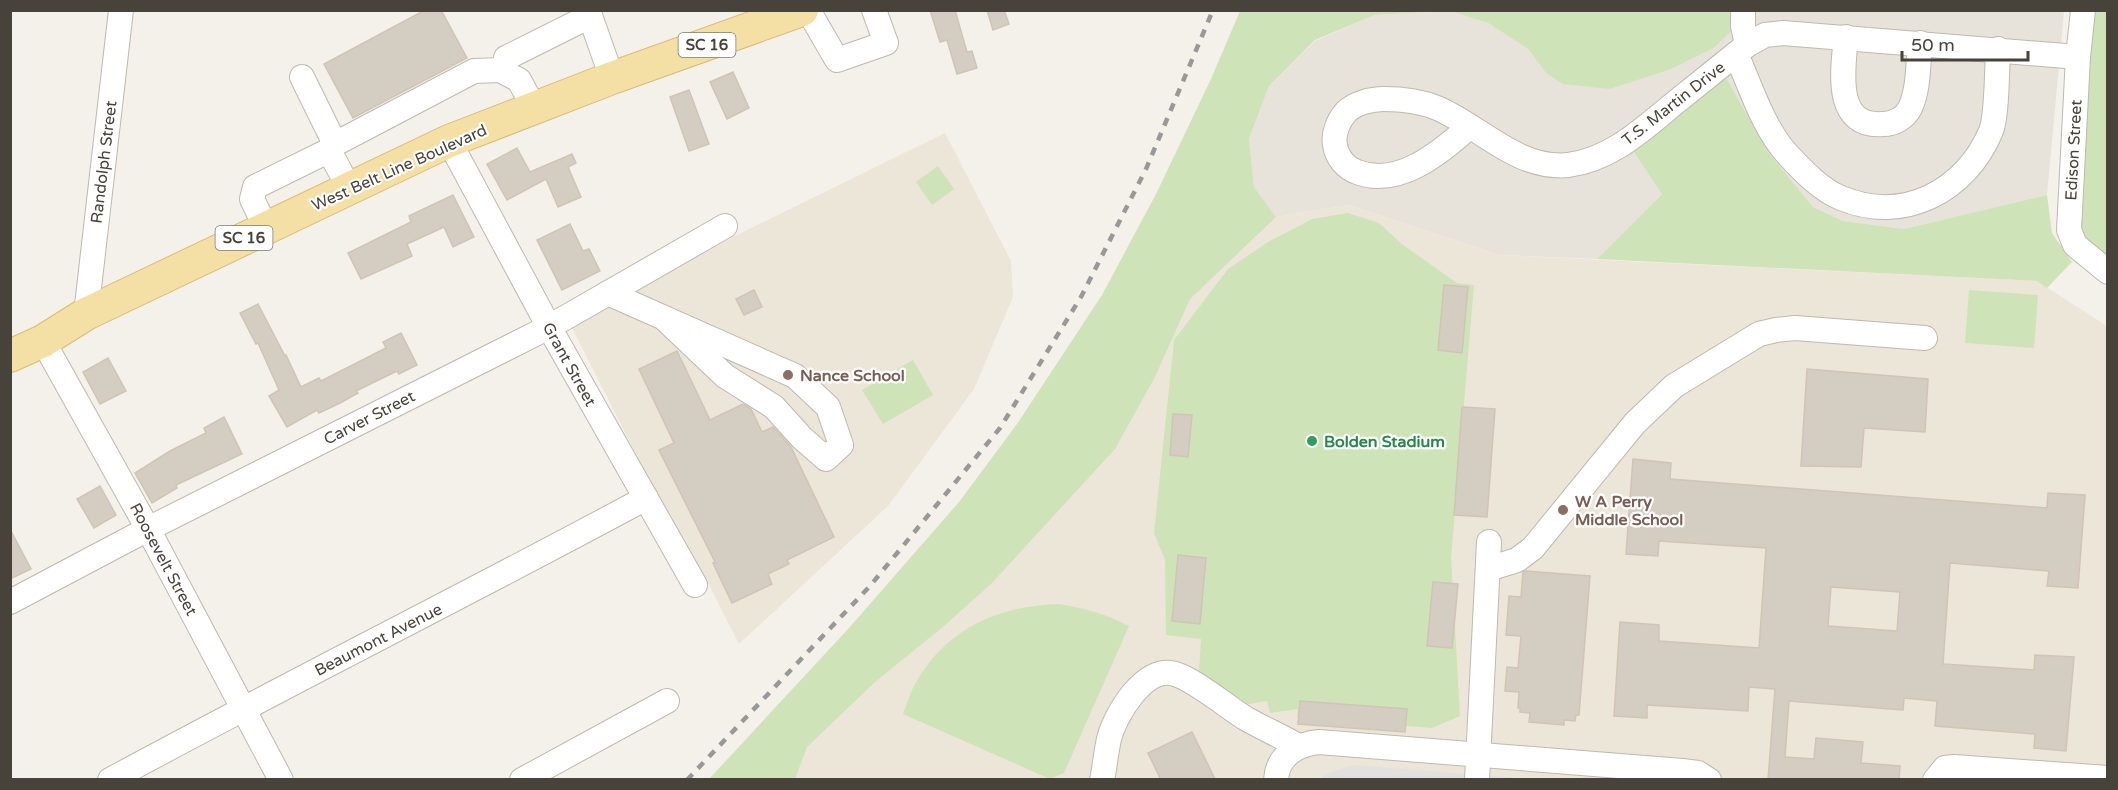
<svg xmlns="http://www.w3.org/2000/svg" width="2118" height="790" font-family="'Varela Round',sans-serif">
  <rect width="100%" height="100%" fill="#f4f1eb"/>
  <!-- residential -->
  <path fill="#e7e3da" d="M1450 11 1488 23 1528 49 1546 73 1610 89 1669 70 1714 48 1735 11H2064L2047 195 1904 229 1843 221 1813 207 1768 152 1726 79 1662 194 1597 259 1500 255 1349 205 1276 217 1254 187 1249 139 1269 86 1315 41 1375 15Z"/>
  <!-- education -->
  <g fill="#ebe6d7">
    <path d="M945 133 1011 261 1013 297 974 389 888 506 739 644 707 581 689 554 649 480 570 324 737 235Z"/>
    <path d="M1349 205 1500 255 2037 281 2107 326V779L782 780 785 753 1154 320 1276 217Z"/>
  </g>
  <!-- green -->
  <g fill="#cfe3b8">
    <path d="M1240 11H1443L1375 15 1315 40 1269 86 1249 139 1254 187 1276 217 1190 299 1155 377 1115 449 992 583 944 626 875 682 807 747 795 779H709L849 628 959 502 1017 424 1102 295 1156 194 1211 79Z"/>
    <path d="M1450 11H1735L1734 28 1714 48 1669 70 1610 89 1563 84 1546 73 1528 49 1488 23Z"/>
    <path d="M2095 11H2107V256L2088 244 2077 223Z"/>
    <path d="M1726 78 1768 152 1813 207 1843 221 1904 229 2047 195 2052 233 2072 262 2047 288 2037 281 1597 259 1662 194 1634 152Z"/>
    <path d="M938 166 954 189 932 205 916 182Z"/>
    <path d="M1348 213 1379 223 1403 245 1457 283 1474 285 1451 558 1460 716 1432 728 1297 717 1298 709 1270 713 1267 701 1243 705 1199 672 1201 639 1166 635 1165 560 1154 533 1174 340 1228 269 1268 242 1312 219Z"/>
    <path d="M1969 290 2038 295 2034 348 1965 343Z"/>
    <path d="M913 360 933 395 883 424 862 390Z"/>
    <path d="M1058 604C1084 608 1106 614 1129 626L1064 773 1050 779 903 714C907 704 910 693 915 684 946 629 998 606 1058 604Z"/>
  </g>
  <!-- parking -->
  <path fill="#e3e1df" d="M1352 765 1534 779H1536L1322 780V775Z"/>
  <!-- building -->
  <g fill="#d4cdc2" stroke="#cec5b5" stroke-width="1.5" fill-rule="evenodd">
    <path d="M425 10H441L467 58 353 118 324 64Z"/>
    <path d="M930 10H955L967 52 972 51 977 68 957 74 947 40 940 42Z"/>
    <path d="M987 10H1004L1009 24 993 30Z"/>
    <path d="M733 72 749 108 727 119 710 82Z"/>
    <path d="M689 90 709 144 689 151 670 97Z"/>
    <path d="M517 148 530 172 572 154 576 163 568 167 581 197 558 207 546 179 507 200 487 164Z"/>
    <path d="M453 195 474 237 453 247 444 227 407 244 412 256 361 279 348 253 411 222 409 216Z"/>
    <path d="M570 224 583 251 589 249 600 271 562 290 537 240Z"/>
    <path d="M1444 285 1468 287 1462 353 1438 350Z"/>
    <path d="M754 290 762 307 744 315 736 299Z"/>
    <path d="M258 304 285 356 286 355 301 387 319 378 321 381 386 348 383 342 401 333 417 365 399 374 397 371 356 391 358 393 340 403 319 413 317 410 287 427 269 396 279 390 258 343 256 344 240 313Z"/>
    <path d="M677 351 710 420 743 404 751 409 762 432 773 427 791 447 834 537 787 560 789 564 768 574 772 584 732 603 713 563 715 562 659 450 674 443 639 369Z"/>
    <path d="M108 358 126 391 100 404 83 372Z"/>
    <path d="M1807 369 1928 379 1925 432 1864 428 1861 467 1801 466Z"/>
    <path d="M1462 407 1495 409 1487 517 1454 515Z"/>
    <path d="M1173 414 1192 415 1188 457 1170 455Z"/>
    <path d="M224 417 242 454 176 485 177 488 152 503 135 473 170 451 206 433 204 428Z"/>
    <path d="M1633 459 1671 463 1670 479 2047 508 2048 493 2085 495 2078 588 2047 586 2049 571 1950 563 1943 664 2034 670 2035 655 2074 657 2066 751 2034 748 2035 734 1935 726 1937 701 1904 698 1903 710 1789 701 1785 757 1814 759 1816 738 1863 742 1861 763 1900 766 1899 780H1768L1775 689 1749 687 1748 711 1647 705V718L1614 716 1620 622 1659 625V641L1759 648 1766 548 1659 541 1658 556 1626 554ZM1831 587 1900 592 1897 631 1828 626Z"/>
    <path d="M100 486 116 515 94 528 77 499Z"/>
    <path d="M10 529 31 569 10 579Z"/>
    <path d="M1178 555 1206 558 1200 624 1172 621Z"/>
    <path d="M1525 571 1590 576 1579 715H1576L1575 721 1564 720V725L1529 722 1530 713 1520 712V708H1518L1519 692 1505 691 1507 667 1518 668 1521 636 1506 635 1509 596 1521 597 1523 572Z"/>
    <path d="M1433 582 1458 584 1452 648 1427 646Z"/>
    <path d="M1300 701 1407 709 1405 732 1298 724Z"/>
    <path d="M1192 732 1215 779 1161 780 1148 753Z"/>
  </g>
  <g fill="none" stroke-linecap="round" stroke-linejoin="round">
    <defs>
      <g id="minor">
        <path d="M588 10 612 78"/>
        <path d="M808 10 837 60 886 43 874 10"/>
        <path d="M1743 10V26L1747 45"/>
        <path d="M2083 10 2078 57 2069 230 2075 245 2108 272"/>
        <path d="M1846 37C1843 69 1833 128 1883 124 1894 124 1905 118 1910 108 1919 89 1918 63 1920 43"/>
        <path d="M1736 54C1751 87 1763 128 1788 155 1803 171 1821 190 1841 198 1904 224 1966 191 1991 131 1997 117 1997 68 1998 49"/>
        <path d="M506 58 590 16"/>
        <path d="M302 77 335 144"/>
        <path d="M1469 127C1440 153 1398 188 1357 172 1346 168 1337 158 1335 145 1333 134 1338 121 1346 112 1355 103 1371 99 1384 99 1402 99 1420 101 1437 108 1480 126 1517 170 1568 165 1611 160 1644 128 1676 102 1700 83 1723 64 1747 45L1765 35 1783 33 2078 57"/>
        <path d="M449 141 549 327 695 585"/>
        <path d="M349 188 332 156V149L335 144 474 71 500 70 519 80 534 108"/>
        <path d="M266 228 252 199 255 187 332 149"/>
        <path d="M608 293 795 376 828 407 841 445 826 459 802 438 774 407 725 376 665 319"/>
        <path d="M86 314 121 10"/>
        <path d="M43 341 148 529 281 780"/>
        <path d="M1488 569 1517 560 1533 548 1635 423 1674 386 1759 334 1776 330 1795 328 1925 338"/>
        <path d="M10 602 148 529 549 327 725 226"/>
        <path d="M110 780C287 684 468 594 646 498"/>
        <path d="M522 780 667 701"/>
        <path d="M1102 780C1105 766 1106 752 1109 739 1115 715 1145 664 1175 674 1195 680 1226 706 1245 718 1262 728 1281 736 1298 746"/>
        <path d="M1276 780C1277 756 1297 744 1319 742L1682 771 1698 773 1709 780"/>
        <path d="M1477 780 1489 542"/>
        <path d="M1935 780 1945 768 1954 767 2108 778"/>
      </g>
      <path id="major" d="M10 356 43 341 86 314 449 141 612 78 802 10"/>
    </defs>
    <!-- minor casing -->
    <use href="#minor" stroke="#bfb9ae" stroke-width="26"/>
    <!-- major casing -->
    <use href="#major" stroke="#d8bd75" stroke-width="34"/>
    <!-- minor -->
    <use href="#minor" stroke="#fff" stroke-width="24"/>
    <!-- major -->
    <use href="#major" stroke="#f4dfa4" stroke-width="32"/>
    <!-- rail -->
    <path stroke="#989898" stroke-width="4.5" stroke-dasharray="8 8" stroke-linecap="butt" d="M687 780 870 586 1000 428 1081 297 1146 169 1213 10"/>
  </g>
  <!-- markers -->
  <g fill="#8d6e63" stroke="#fff" stroke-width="2">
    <circle cx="788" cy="375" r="6"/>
    <circle cx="1563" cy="510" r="6"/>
  </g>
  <circle fill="#2e9e5b" stroke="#fff" stroke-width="2" cx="1312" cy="441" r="6"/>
  <g text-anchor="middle" stroke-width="4.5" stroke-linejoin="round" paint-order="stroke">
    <!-- shield labels -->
    <g fill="#fff" stroke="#7e7b75" stroke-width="1.5">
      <rect x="678.5" y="33" width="57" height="24" rx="4.5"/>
      <rect x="215.5" y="226" width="57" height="24" rx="4.5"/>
    </g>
    <g font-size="15" font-weight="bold" fill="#47423a">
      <text x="707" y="50">SC 16</text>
      <text x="244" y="243">SC 16</text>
    </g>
    <!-- street labels -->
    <g font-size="16" fill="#47423a" stroke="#fff">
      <text transform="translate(1673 103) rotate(-38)" y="6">T.S. Martin Drive</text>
      <text transform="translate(2073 150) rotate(-87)" y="6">Edison Street</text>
      <text transform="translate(103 162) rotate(-83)" y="6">Randolph Street</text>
      <text transform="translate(399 167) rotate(-24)" y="6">West Belt Line Boulevard</text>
      <text transform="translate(570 364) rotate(61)" y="6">Grant Street</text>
      <text transform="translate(369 417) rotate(-27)" y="6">Carver Street</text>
      <text transform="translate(164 559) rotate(62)" y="6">Roosevelt Street</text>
      <text transform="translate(378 639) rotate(-27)" y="6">Beaumont Avenue</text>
    </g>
    <!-- education labels -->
    <g font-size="16" font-weight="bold" fill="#785e54" stroke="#fff" text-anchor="start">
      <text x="800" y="381">Nance School</text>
      <text x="1575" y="507">W A Perry<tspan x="1575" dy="18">Middle School</tspan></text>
    </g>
    <!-- leisure labels -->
    <g font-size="16" font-weight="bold" fill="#27864d" stroke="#fff" text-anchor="start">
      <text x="1324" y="447">Bolden Stadium</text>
    </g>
  </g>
  <!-- border -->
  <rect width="2118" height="790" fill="none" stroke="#47423a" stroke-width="24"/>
  <!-- scale -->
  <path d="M1902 51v9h126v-9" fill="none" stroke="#47423a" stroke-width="3"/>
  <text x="1911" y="51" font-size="18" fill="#47423a" stroke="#ffffff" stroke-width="4.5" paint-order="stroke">50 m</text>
</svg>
